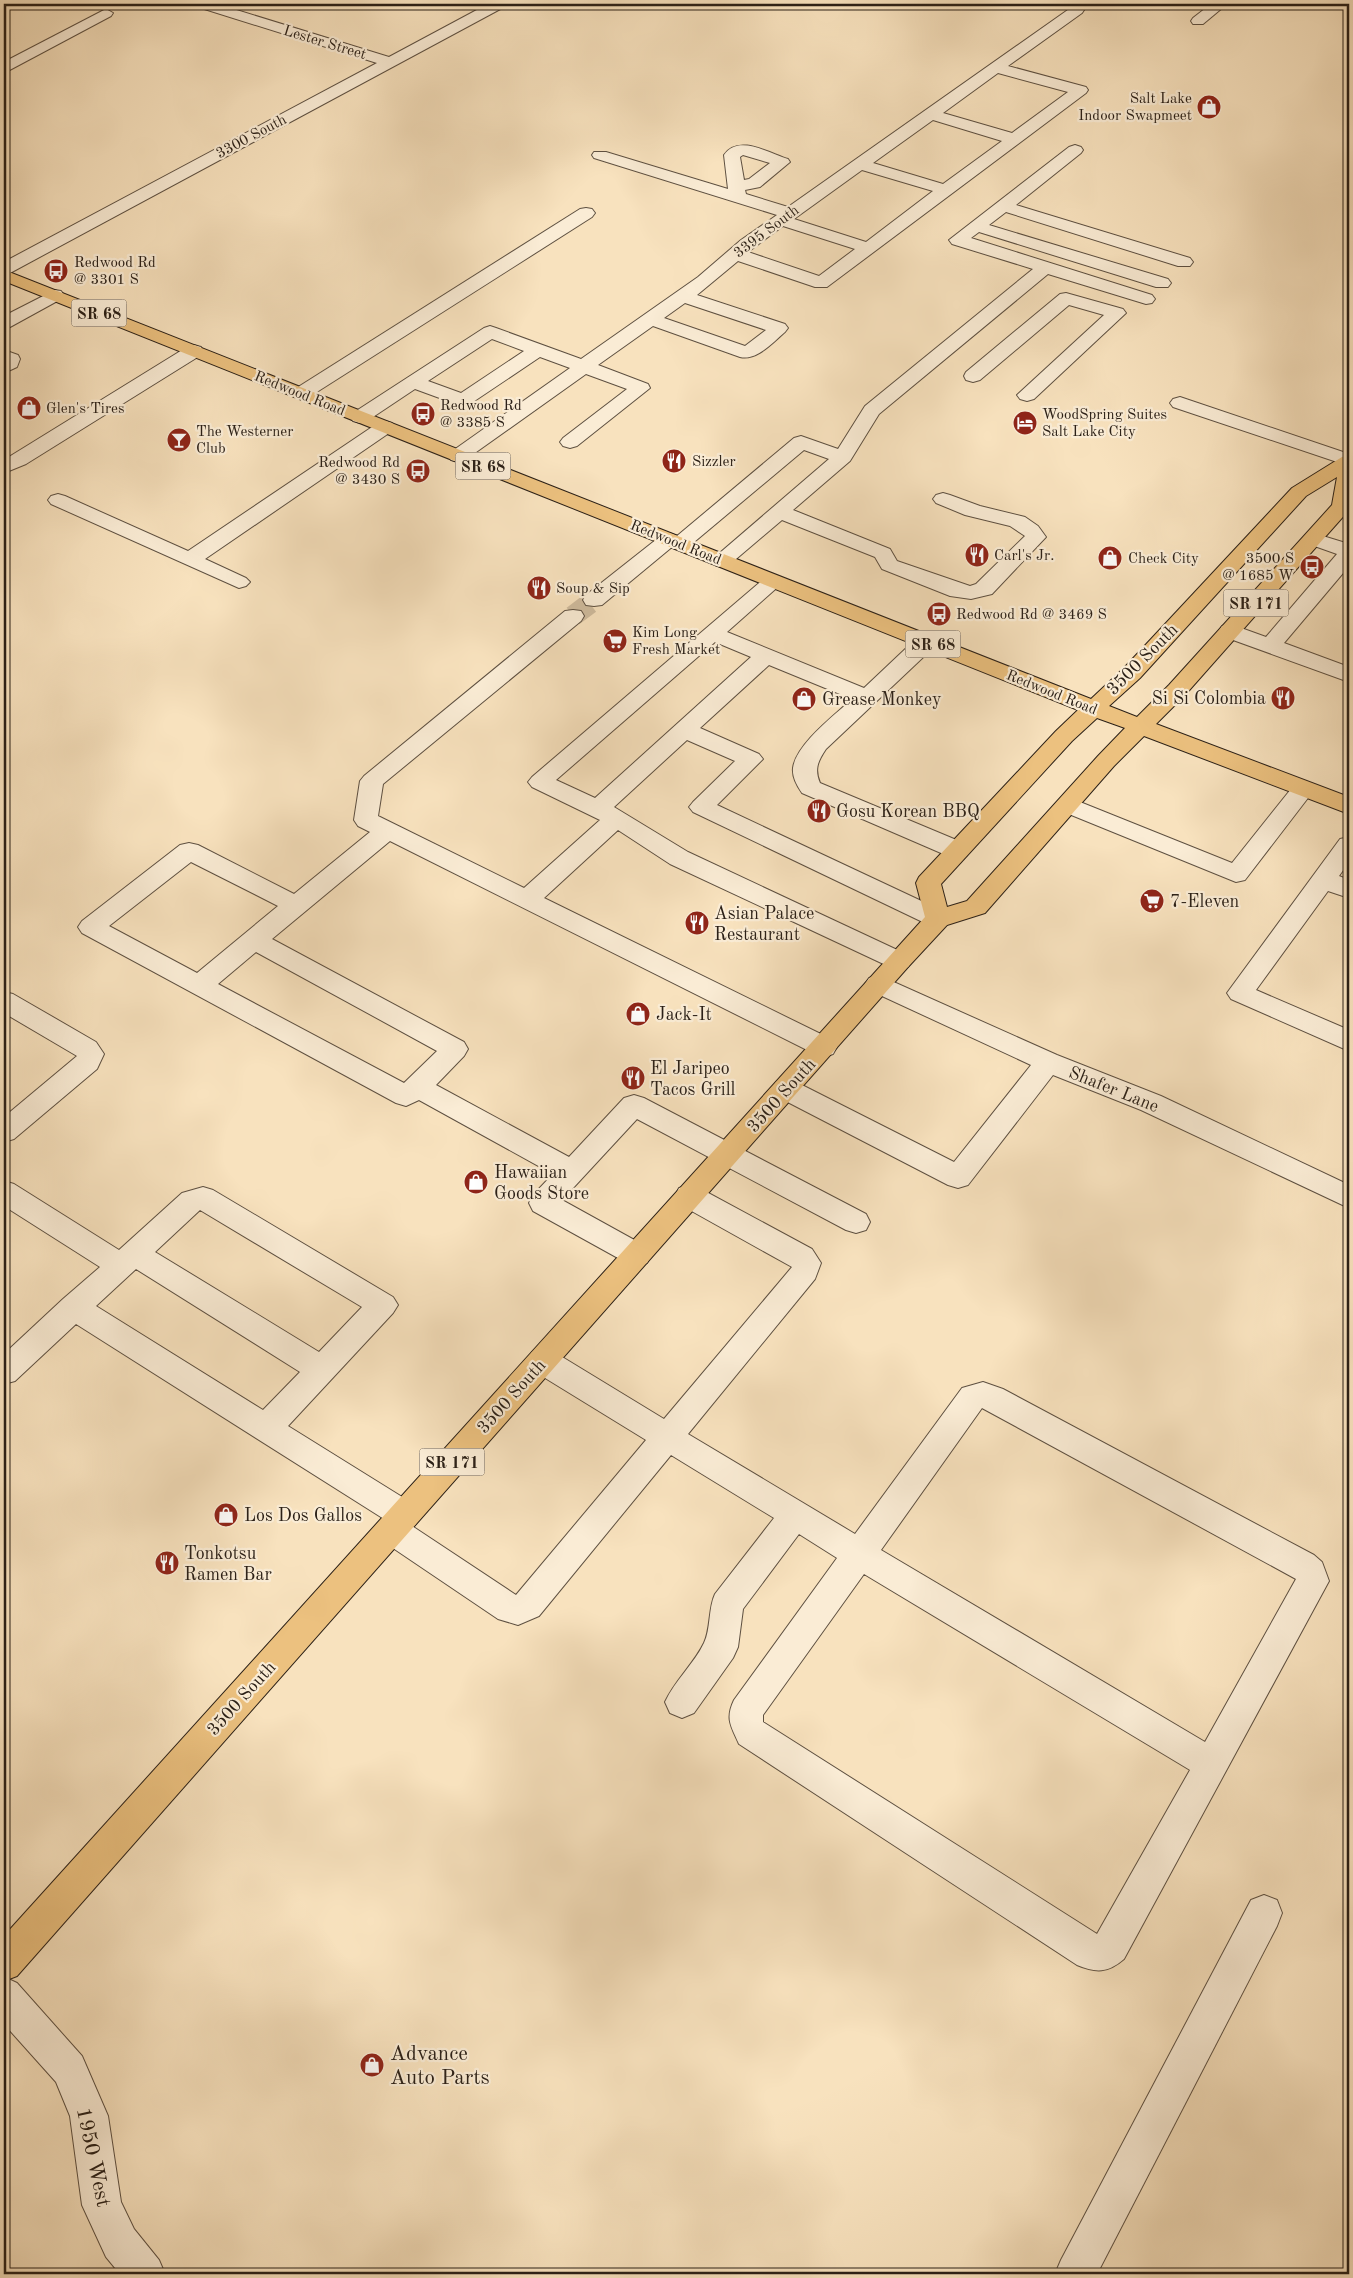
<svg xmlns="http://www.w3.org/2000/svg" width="1353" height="2278" font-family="'Old Standard TT',serif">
  <rect width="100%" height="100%" fill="#f8e2be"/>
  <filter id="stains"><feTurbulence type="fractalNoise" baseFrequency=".004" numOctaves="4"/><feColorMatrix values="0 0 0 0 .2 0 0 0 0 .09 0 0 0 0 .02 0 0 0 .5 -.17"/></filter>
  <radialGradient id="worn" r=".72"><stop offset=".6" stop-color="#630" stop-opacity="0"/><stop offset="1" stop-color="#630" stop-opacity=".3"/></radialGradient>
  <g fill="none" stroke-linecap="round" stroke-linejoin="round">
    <!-- minor-tunnel -->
    <path stroke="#cfbb9d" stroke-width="21" stroke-dasharray="21 11" stroke-linecap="butt" d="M573 616 594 600"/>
    <defs>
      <g id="minor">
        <path d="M196 4H217L389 57 488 4H506L504 7 10 273 4 274V262L377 63 198 7Z"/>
        <path d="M1211 4H1227L1203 24H1193L1191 21 1193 18Z"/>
        <path d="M1077 6 1084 10 1082 13 1008 66 1086 87 1088 90 1086 93 827 287H815L738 261 697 295 785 324 788 328 785 332C773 342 757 361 740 357L653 326 598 365 648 384 650 388 577 446 570 448 563 446 560 442 563 438 627 389 586 374 465 460 458 462 451 460 448 456 451 452 570 368 540 357 470 404 463 406 456 404 415 389 367 421 360 423 353 421 350 417 353 413 484 328 490 326 496 328 581 359 698 277 741 240 777 215 594 158 592 155 594 152H606L728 189 724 155C738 134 769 153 788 159L790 162 760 187 745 190 746 194 788 207 1072 7ZM998 73 1068 92 1012 133 943 113ZM933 120 1002 141 943 184 873 163ZM743 155 770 163 749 179 744 180 740 157ZM862 170 933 191 866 242 794 219ZM783 226 855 249 819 276 748 252ZM685 303 766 330 745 346 664 318ZM492 339 524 351 461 393 428 381Z"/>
        <path d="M106 9 113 13 111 16 4 73V62Z"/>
        <path d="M1075 145 1081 147 1083 150 1081 153 1016 205 1190 258 1193 262 1190 266H1178L1006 212 989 225 1168 279 1171 283 1168 287H1156L979 232 971 238 1152 295 1155 299 1152 303 1146 304 1048 274 879 414 850 461 793 510 890 549 897 561 970 586 976 584 1025 536 1010 526 965 515 936 503 933 499 936 495 943 493 950 495 980 506 1025 517 1038 526 1046 537 992 594 971 599 950 596 882 569 875 557 782 520 729 565 722 567 715 565 712 561 715 557 829 459 804 450 687 548 680 550 672 547 602 605 594 606 586 605 583 600 586 595 662 535 669 533 677 536 794 438 801 436 838 449 865 406 1033 269 952 244 949 240 1069 147Z"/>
        <path d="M586 208 592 209 595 213 592 217 309 397 302 399 295 397 292 393 295 389 580 209Z"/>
        <path d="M55 290 61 291 64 295 61 299 10 327 4 328V316Z"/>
        <path d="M1066 293 1123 309 1126 313 1034 399 1027 401 1020 399 1017 395 1104 315 1069 305 980 380 973 382 966 380 964 376 966 372 1060 294Z"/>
        <path d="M194 345 201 347 203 351 201 355 26 464 4 473V460L187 347Z"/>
        <path d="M4 350 18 355 20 359 17 367 4 373Z"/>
        <path d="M1180 397 1349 454V466L1173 407 1170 403 1173 399Z"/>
        <path d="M385 421 392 423 395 427 392 431 205 559 246 578 250 582 246 586 239 588 51 504 48 500 51 496 58 494 65 496 188 551 378 423Z"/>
        <path d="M1313 533 1349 544V566L1284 643 1349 667V682L1222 636 1219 631 1222 626 1230 624 1266 637 1337 554 1306 543 1303 539 1306 535Z"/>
        <path d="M773 575 780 577 784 581 780 585 727 632 864 688 918 637 926 635 934 637 937 642 934 647 826 749C818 761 814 769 820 783L966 844 969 850 966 856 957 858 948 856 802 793C797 786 792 777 793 768 796 744 835 715 852 699L769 665 700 728 759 754 763 759 717 805 947 913 951 919 947 925 938 928 929 925 693 812 689 807 693 802 735 761 687 740 614 807 688 852 908 955 912 961 908 967 899 970 890 967 670 864 618 830 544 898 833 1040 837 1047 833 1054 824 1057 815 1054 390 841 272 939 464 1042 468 1049 464 1056 436 1085 569 1157 624 1098 634 1095 644 1098 866 1214 870 1222 866 1230 856 1233 846 1230 637 1119 562 1200 647 1247 651 1255 647 1263 637 1266 627 1263 533 1211 529 1203 533 1195 553 1174 419 1100 406 1106 396 1103 82 933 78 927 82 921 180 845 189 843 198 845 294 894 370 832 358 826 354 820 360 781 364 776 565 611 573 610 581 611 584 616 581 621 383 784 378 816 524 888 600 820 532 787 528 782 532 777 766 577ZM715 642 751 657 595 798 556 780ZM191 862 278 906 197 973 109 926ZM256 952 437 1051 404 1083 218 984Z"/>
        <path d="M1303 781 1311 784 1315 789 1311 794 1245 880 1236 882 1059 810 1055 805 1059 800 1067 797 1075 800 1232 863 1295 784Z"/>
        <path d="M1349 837V862L1339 876 1349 880V898L1328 891 1256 990 1349 1030V1051L1231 999 1227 993 1340 839Z"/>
        <path d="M878 975 1057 1055 1161 1096 1349 1185V1208L1141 1110 1053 1075 968 1185 958 1188 948 1185 776 1096 773 1089 776 1082 786 1079 796 1082 954 1162 1031 1065 869 990 865 984 869 978Z"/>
        <path d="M4 992 13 994 96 1042 104 1054 97 1069 14 1139 4 1142V1117L77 1056 4 1013Z"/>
        <path d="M4 1181 14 1184 119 1250 182 1193 203 1187 213 1190 393 1297 398 1305 393 1313 288 1426 415 1505 420 1515 415 1525 412 1526 516 1595 646 1440 532 1370 528 1361 532 1352 543 1349 554 1352 664 1419 792 1267 679 1204 675 1196 679 1188 689 1185 699 1188 812 1249 821 1263 815 1279 688 1434 855 1534 962 1388 983 1382 1003 1389 1314 1555 1322 1562 1329 1581 1124 1959C1108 1973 1096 1973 1077 1965L739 1744C731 1726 725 1719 734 1700L837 1558 799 1534 743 1609 738 1647 733 1658 694 1713 682 1718 670 1713 665 1702C675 1680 694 1664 704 1643 711 1629 708 1609 715 1594L774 1518 671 1455 539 1616 518 1625 498 1619 381 1540 376 1530 381 1520 384 1519 76 1324 15 1381 4 1384V1354L63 1299 100 1267 4 1206ZM200 1210 362 1307 319 1352 155 1252ZM136 1269 300 1372 263 1410 96 1306ZM982 1408 1296 1579 1205 1742 881 1550ZM864 1574 1190 1770 1097 1934 763 1722V1715Z"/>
        <path d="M1264 1895 1277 1900 1282 1913 1277 1926 1097 2274H1055L1061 2260 1251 1900Z"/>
        <path d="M4 1977 17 1983 82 2056 108 2116 121 2202 134 2229 159 2260 165 2274H120L106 2257 82 2205 70 2116 56 2082 4 2024Z"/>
      </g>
      <path id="major" d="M4 270 1091 699 1124 668 1292 488 1342 457 1349 455V510L1185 695 1156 724 1349 797V814L1144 736 1114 766 985 913 947 925 908 967 17 1976 4 1981V1936L925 917 916 883 919 877 1056 731 1078 710 4 281ZM1337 477 1332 505 1169 685 1137 717 1109 706 1140 678 1306 496ZM1097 718 1125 728 1098 756 967 901 947 907 941 884 1072 741Z"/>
    </defs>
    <!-- minor casing -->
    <use href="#minor" stroke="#5e5041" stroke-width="2"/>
    <!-- major casing -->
    <use href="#major" stroke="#2b2017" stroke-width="2"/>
    <!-- minor -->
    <use href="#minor" fill="#faecd5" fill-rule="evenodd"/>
    <!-- major -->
    <use href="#major" fill="#ecc17f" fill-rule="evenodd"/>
  </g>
  <!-- icons -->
  <defs>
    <symbol id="shop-disc" viewBox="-11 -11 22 22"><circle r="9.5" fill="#8f2418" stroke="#faecd5"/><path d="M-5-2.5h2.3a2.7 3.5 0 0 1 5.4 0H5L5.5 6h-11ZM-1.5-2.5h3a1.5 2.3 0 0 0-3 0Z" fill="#fff"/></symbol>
    <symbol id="bus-disc" viewBox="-11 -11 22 22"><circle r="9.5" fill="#8f2418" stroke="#faecd5"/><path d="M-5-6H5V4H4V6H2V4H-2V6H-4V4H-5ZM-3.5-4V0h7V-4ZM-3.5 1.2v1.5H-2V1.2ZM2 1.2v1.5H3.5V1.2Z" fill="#fff"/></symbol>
    <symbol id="hotel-disc" viewBox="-11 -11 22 22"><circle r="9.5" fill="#8f2418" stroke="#faecd5"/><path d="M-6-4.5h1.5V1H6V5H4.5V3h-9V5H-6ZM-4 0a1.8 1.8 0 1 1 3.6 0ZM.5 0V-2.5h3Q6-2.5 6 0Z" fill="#fff"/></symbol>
    <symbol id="bar-disc" viewBox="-11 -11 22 22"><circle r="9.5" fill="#8f2418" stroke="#faecd5"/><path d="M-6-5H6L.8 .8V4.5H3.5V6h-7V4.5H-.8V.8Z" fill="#fff"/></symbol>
    <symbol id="restaurant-disc" viewBox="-11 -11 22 22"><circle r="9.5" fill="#8f2418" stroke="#faecd5"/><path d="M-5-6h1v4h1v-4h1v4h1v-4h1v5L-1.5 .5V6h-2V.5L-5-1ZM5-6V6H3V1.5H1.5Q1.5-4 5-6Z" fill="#fff"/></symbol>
    <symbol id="supermarket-disc" viewBox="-11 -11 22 22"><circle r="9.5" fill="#8f2418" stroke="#faecd5"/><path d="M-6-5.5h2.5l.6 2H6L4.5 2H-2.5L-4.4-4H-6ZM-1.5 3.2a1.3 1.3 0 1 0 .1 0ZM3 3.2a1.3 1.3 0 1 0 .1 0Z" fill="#fff"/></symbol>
  </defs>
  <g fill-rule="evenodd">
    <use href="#shop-disc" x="1195" y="93" width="28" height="28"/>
    <use href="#bus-disc" x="42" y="257" width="28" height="28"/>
    <use href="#shop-disc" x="15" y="394" width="28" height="28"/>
    <use href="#bus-disc" x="409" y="400" width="28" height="28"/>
    <use href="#hotel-disc" x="1011" y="409" width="28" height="28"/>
    <use href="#bar-disc" x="165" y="426" width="28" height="28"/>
    <use href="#restaurant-disc" x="660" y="447" width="28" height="28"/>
    <use href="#bus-disc" x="404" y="457" width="28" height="28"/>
    <use href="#restaurant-disc" x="963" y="541" width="28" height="28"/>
    <use href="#shop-disc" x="1096" y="544" width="28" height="28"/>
    <use href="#bus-disc" x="1298" y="553" width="28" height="28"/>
    <use href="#restaurant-disc" x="525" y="574" width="28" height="28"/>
    <use href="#bus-disc" x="925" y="600" width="28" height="28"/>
    <use href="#supermarket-disc" x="601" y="627" width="28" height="28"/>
    <use href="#restaurant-disc" x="1269" y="684" width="28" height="28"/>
    <use href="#shop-disc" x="790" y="685" width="28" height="28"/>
    <use href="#restaurant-disc" x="805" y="797" width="28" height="28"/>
    <use href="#supermarket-disc" x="1138" y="887" width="28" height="28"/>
    <use href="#restaurant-disc" x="683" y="909" width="28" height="28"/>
    <use href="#shop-disc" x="624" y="1000" width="28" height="28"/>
    <use href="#restaurant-disc" x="619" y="1064" width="28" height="28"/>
    <use href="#shop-disc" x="462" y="1168" width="28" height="28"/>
    <use href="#shop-disc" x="212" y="1501" width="28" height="28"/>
    <use href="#restaurant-disc" x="153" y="1549" width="28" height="28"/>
    <use href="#shop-disc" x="358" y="2051" width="28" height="28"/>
  </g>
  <g text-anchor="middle" stroke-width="4.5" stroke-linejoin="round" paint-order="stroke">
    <!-- far-street labels -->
    <g font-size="15" fill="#2b2017" stroke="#faecd5">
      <text transform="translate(325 42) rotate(17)" y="5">Lester Street</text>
      <text transform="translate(251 136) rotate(-28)" y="5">3300 South</text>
      <text transform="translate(766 231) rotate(-37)" y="5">3395 South</text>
      <text transform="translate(300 393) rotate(22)" y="5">Redwood Road</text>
      <text transform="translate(676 542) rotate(22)" y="5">Redwood Road</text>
      <text transform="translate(1052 692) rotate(22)" y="5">Redwood Road</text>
    </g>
    <!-- far-poi labels -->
    <g font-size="15" fill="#2b2017" stroke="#faecd5" text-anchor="start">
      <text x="1192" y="103" text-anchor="end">Salt Lake<tspan x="1192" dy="17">Indoor Swapmeet</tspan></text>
      <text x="74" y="267">Redwood Rd<tspan x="74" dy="17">@ 3301 S</tspan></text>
      <text x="440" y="410">Redwood Rd<tspan x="440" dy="17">@ 3385 S</tspan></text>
      <text x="46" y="413">Glen's Tires</text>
      <text x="1042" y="419">WoodSpring Suites<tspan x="1042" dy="17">Salt Lake City</tspan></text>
      <text x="196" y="436">The Westerner<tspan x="196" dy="17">Club</tspan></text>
      <text x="692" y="466">Sizzler</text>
      <text x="400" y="467" text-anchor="end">Redwood Rd<tspan x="400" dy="17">@ 3430 S</tspan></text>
      <text x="994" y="560">Carl's Jr.</text>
      <text x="1128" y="563">Check City</text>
      <text x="1294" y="563" text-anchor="end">3500 S<tspan x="1294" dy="17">@ 1685 W</tspan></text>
      <text x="556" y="593">Soup &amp; Sip</text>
      <text x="956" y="619">Redwood Rd @ 3469 S</text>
      <text x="632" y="637">Kim Long<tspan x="632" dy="17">Fresh Market</tspan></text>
    </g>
    <!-- shield labels -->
    <g fill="#faecd5" stroke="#695d50" stroke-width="1">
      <rect x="71.5" y="299.5" width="55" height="27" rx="4"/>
      <rect x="455.5" y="452.5" width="55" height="27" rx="4"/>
      <rect x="1223.5" y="589.5" width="65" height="27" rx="4"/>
      <rect x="905.5" y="630.5" width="55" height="27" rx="4"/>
      <rect x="419.5" y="1448.5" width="65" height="27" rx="4"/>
    </g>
    <g font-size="16" font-weight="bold" fill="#2b2017">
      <text x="99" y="319">SR 68</text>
      <text x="483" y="472">SR 68</text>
      <text x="1256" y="609">SR 171</text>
      <text x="933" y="650">SR 68</text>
      <text x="452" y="1468">SR 171</text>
    </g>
    <!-- street labels -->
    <g font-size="18" fill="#2b2017" stroke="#faecd5">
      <text transform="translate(1142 659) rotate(-45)" y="6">3500 South</text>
      <text transform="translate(1114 1089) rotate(22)" y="6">Shafer Lane</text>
      <text transform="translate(781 1095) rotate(-48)" y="6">3500 South</text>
      <text transform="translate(511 1396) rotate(-48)" y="6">3500 South</text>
      <text transform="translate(241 1698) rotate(-48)" y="6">3500 South</text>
    </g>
    <!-- poi labels -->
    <g font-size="18" fill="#2b2017" stroke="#faecd5" text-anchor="start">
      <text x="1266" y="704" text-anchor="end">Si Si Colombia</text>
      <text x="822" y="705">Grease Monkey</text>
      <text x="836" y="817">Gosu Korean BBQ</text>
      <text x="1170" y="907">7-Eleven</text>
      <text x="714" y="919">Asian Palace<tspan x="714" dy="21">Restaurant</tspan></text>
      <text x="656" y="1020">Jack-It</text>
      <text x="650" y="1074">El Jaripeo<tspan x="650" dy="21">Tacos Grill</tspan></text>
      <text x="494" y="1178">Hawaiian<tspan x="494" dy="21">Goods Store</tspan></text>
      <text x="244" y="1521">Los Dos Gallos</text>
      <text x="184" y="1559">Tonkotsu<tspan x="184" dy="21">Ramen Bar</tspan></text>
    </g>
    <!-- near-poi labels -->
    <g font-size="21" fill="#2b2017" stroke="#faecd5" text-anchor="start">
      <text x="390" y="2060">Advance<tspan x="390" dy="24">Auto Parts</tspan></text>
    </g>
    <!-- near-street labels -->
    <g font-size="21" fill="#2b2017" stroke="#faecd5">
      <text transform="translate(94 2157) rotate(78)" y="7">1950 West</text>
    </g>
  </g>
  <!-- margin -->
  <rect width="1353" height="2278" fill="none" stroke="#f8e2be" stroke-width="20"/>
  <rect x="5" y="5" width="1343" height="2268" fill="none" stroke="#2b2017" stroke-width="2.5"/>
  <rect x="10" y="10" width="1333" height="2258" fill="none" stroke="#2b2017"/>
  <rect width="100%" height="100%" filter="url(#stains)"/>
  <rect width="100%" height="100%" fill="url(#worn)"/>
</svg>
